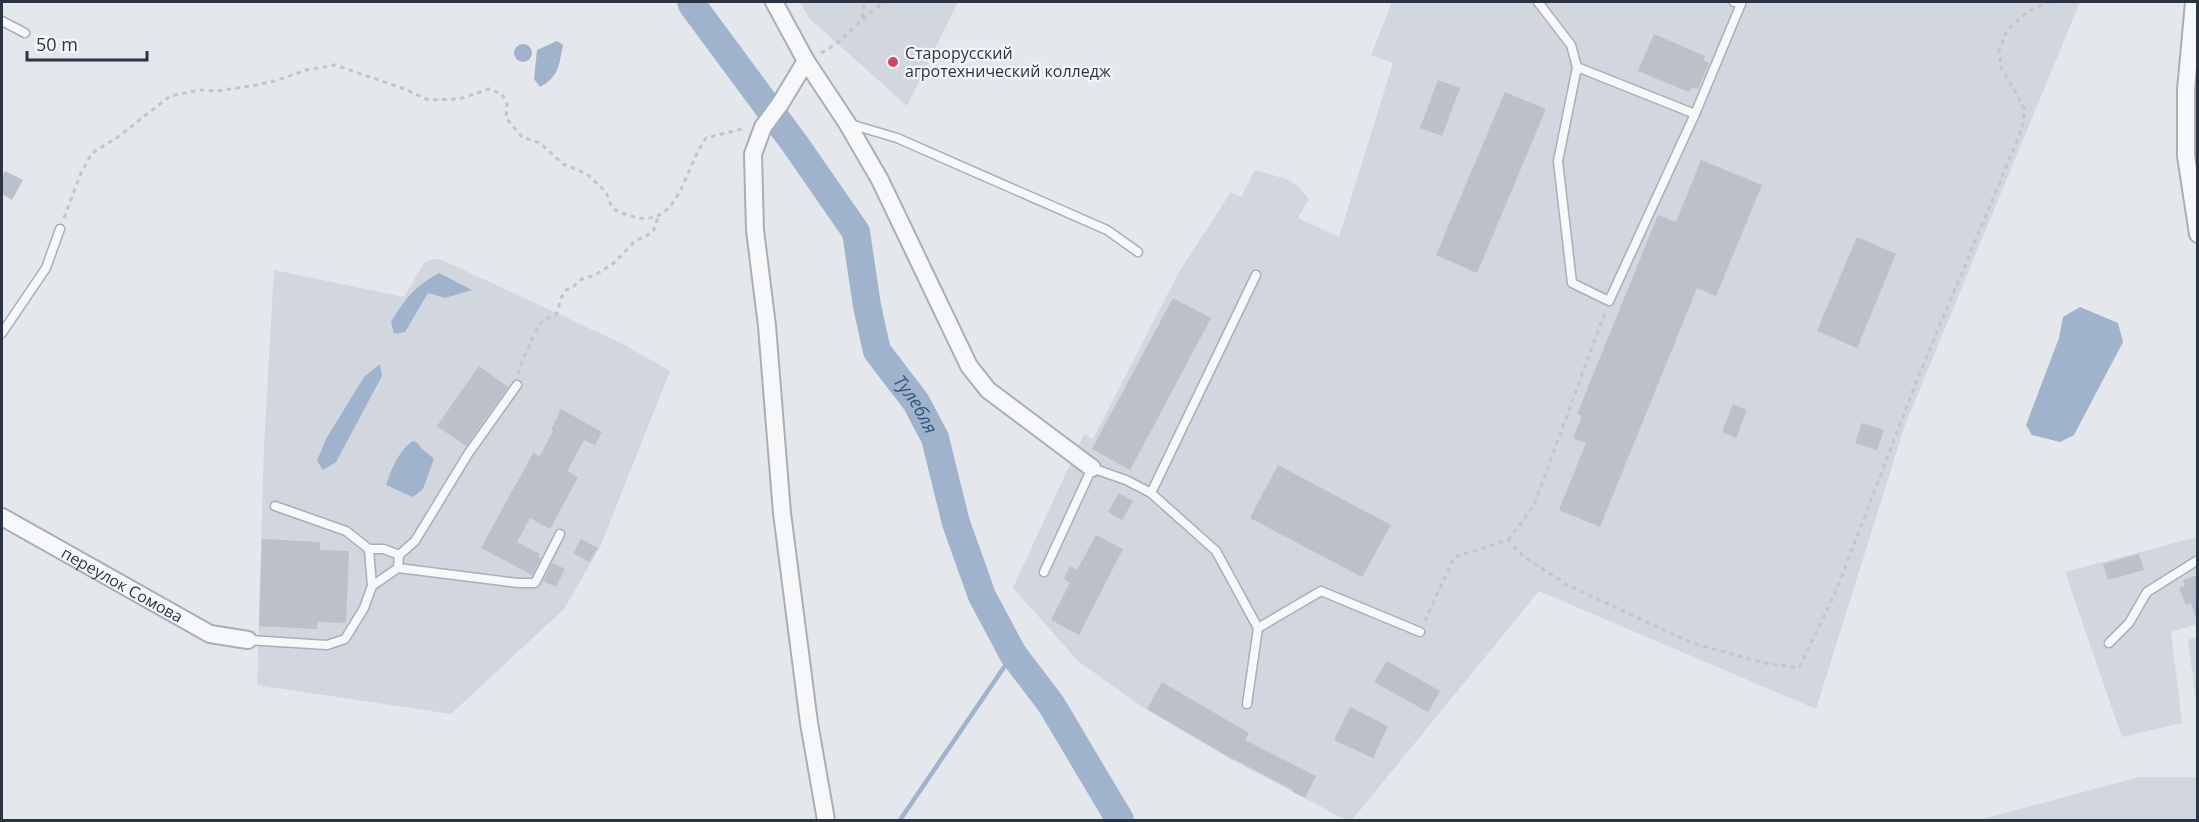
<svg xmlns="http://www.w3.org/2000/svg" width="2199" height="822" font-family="'Open Sans',sans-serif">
  <rect width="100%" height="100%" fill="#e4e7ec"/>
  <!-- built -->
  <g fill="#d2d6de">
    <path d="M800 2H958L907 106 809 18Z"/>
    <path d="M1392 2H2080L1905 425 1816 709 1539 591 1352 820H1346L1234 761 1144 708 1078 661 1013 588 1084 434 1093 439 1179 272 1231 192 1241 197 1255 170 1286 179 1297 185 1309 199 1298 218 1339 237 1393 63 1371 55Z"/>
    <path d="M434 259 442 260 621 343 670 371 600 547 564 609 451 714 257 685 264 445 274 270 404 297 424 263Z"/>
    <path d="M2197 537V624L2171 632 2182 723 2122 737 2065 572Z"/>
    <path d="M2197 637H2198L2197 709 2188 640Z"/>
    <path d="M2139 777H2197V820H1979Z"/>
  </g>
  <!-- water -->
  <g fill="#9fb4cc">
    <path d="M557 41 563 45C559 65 559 77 540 87L534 79 537 50Z"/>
    <circle cx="523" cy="53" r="9"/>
    <path d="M439 273 472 290 445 298 428 293 405 332 394 334 391 322C405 299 415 286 439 273Z"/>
    <path d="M2080 307 2118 323 2123 342 2074 435 2060 442 2032 435 2026 425 2059 338 2063 317Z"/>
    <path d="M380 364 382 376 336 462 323 470 317 461 326 439 364 377Z"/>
    <path d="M413 441 418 443 421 448 434 459 423 489 413 497 386 485C391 470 399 450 413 441Z"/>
  </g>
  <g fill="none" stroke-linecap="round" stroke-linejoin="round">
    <!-- stream -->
    <path stroke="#9fb4cc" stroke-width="4.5" d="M900 820 1013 654"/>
    <!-- river -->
    <path stroke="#9fb4cc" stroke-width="28" id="s1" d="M691 2 693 6 795 144 856 232 867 306 877 351 916 402 935 438 956 523 982 596 1013 654 1051 704 1120 820"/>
  </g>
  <!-- building -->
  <g fill="#bbc0ca">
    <path d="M1654 34 1705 56 1703 60 1709 63 1698 89 1692 87 1689 92 1638 71Z"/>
    <path d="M1438 80 1460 88 1442 136 1420 128Z"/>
    <path d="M1505 92 1546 109 1477 273 1436 255Z"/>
    <path d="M1701 160 1762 185 1716 296 1697 288 1600 527 1559 510 1586 443 1573 438 1582 416 1577 414 1658 215 1676 222Z"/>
    <path d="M5 171 23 180 12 200 2 194V178Z"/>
    <path d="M1857 237 1896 254 1857 348 1817 331Z"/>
    <path d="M1173 298 1211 318 1130 470 1092 449Z"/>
    <path d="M479 366 508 387 466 446 437 426Z"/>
    <path d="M1733 404 1747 410 1736 438 1722 432Z"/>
    <path d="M561 409 602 432 595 445 584 440 567 471 578 477 550 529 530 518 517 542 540 554 538 557 541 558 532 575 481 548 533 453 540 456 553 431 551 430Z"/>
    <path d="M1862 423 1884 430 1877 450 1855 443Z"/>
    <path d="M1278 465 1391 525 1362 577 1250 518Z"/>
    <path d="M1119 493 1133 501 1122 520 1108 512Z"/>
    <path d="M1096 535 1123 549 1079 635 1051 620 1070 583 1064 579 1070 566 1077 570Z"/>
    <path d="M262 539 320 542V550L349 551 346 623 317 622V629L259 626Z"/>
    <path d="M581 539 598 548 589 562 573 553Z"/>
    <path d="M2139 554 2144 570 2108 580 2103 564Z"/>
    <path d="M552 563 565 569 556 587 543 581Z"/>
    <path d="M2198 575V616H2195L2191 603 2186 605 2179 588 2185 586 2183 580Z"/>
    <path d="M1387 661 1440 691 1428 712 1374 682Z"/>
    <path d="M1162 682 1249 733 1245 740 1316 776 1305 798 1293 792V790L1234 759V760L1147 709Z"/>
    <path d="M1350 707 1388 726 1373 758 1334 740Z"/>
  </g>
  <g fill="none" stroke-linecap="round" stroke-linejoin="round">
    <defs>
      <g id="service">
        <path d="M1538 2 1571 45 1577 67 1558 161 1572 283 1609 301 1695 114 1577 67"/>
        <path d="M2 21 25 33"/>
        <path d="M1695 114 1741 4 1734 2"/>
        <path d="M850 124 897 138 1107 230 1138 252"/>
        <path d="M2 333 46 268 60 229"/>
        <path d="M1151 493 1256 275"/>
        <path d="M369 549H384L399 555 398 568 372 586"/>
        <path d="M399 555 415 541 468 454 517 385"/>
        <path d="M398 568 518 583H535L560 534"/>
        <path d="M1044 572 1092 468 1126 480 1151 493 1216 551 1258 628 1247 704"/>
        <path d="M1258 628 1321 591 1420 632"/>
        <path d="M248 640 327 645 345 639 364 608 372 586 369 549 346 531 275 506"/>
        <path d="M2109 643 2129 623 2147 592 2198 560"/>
      </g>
      <g id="minor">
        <path d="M774 2 806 61 847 123 880 180 969 366 988 390 1092 468"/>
        <path d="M2194 2 2186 90V156L2198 234"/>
        <path d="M806 61 780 104 763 127 753 154 755 230 767 326 782 513 809 723 826 820"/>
        <path id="s2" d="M2 517 210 634 248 640"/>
      </g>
    </defs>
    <!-- service casing -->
    <use href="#service" stroke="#a9aeb7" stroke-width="11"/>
    <!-- minor casing -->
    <use href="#minor" stroke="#a9aeb7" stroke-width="20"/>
    <!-- path -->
    <g stroke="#c2c5cb" stroke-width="3" stroke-dasharray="4.5 4.5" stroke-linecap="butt">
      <path d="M862 18 864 2"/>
      <path d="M821 53C846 41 861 15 886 2"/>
      <path d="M64 218 81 173 92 153 118 137 170 96 200 90 217 91 251 86 275 81 306 70 335 65 402 88 429 100 459 99 489 89 502 94 507 104 506 118 522 137 540 143 563 164 587 174 606 192 612 208C679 244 679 177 706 138L746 128"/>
      <path d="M518 374C519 368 536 328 540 324 545 319 552 317 557 313L561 298 566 290 573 287 582 279 595 275 614 263 634 242 653 232 658 217"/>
      <path d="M1508 540 1534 505 1605 312"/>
      <path d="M1425 621 1454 557 1508 540 1523 556 1567 585 1692 643 1765 663 1799 668 1836 591 1917 380 2022 129 2025 109 2001 67 1999 51 2007 30 2029 11 2048 2"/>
    </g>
    <!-- service -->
    <use href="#service" stroke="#f7f8fa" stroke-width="8"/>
    <!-- minor -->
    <use href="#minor" stroke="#f7f8fa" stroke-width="16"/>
  </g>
  <!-- markers -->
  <circle fill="#d1495b" stroke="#f4f6f9" stroke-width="2" cx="893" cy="62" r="6"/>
  <g text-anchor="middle" stroke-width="4.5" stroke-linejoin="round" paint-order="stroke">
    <!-- poi labels -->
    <g font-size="16" fill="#2b3445" stroke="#f4f6f9" text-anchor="start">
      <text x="905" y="59">Старорусский<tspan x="905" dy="18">агротехнический колледж</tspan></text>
    </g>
    <!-- street labels -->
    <g font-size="16" fill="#2b3445" stroke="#f4f6f9">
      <text dy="6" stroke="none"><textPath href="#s2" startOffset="138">переулок Сомова</textPath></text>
    </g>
    <!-- water labels -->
    <g font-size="18" font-style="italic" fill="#34527a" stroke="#f4f6f9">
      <text dy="6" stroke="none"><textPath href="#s1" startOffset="470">Тулебля</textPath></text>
    </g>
  </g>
  <!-- border -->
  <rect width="2199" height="822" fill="none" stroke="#2b3445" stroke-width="6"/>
  <!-- scale -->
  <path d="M27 51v9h120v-9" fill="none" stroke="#2b3445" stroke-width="3"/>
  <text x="36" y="51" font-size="18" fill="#2b3445" stroke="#f4f6f9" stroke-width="4.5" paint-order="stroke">50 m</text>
</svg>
